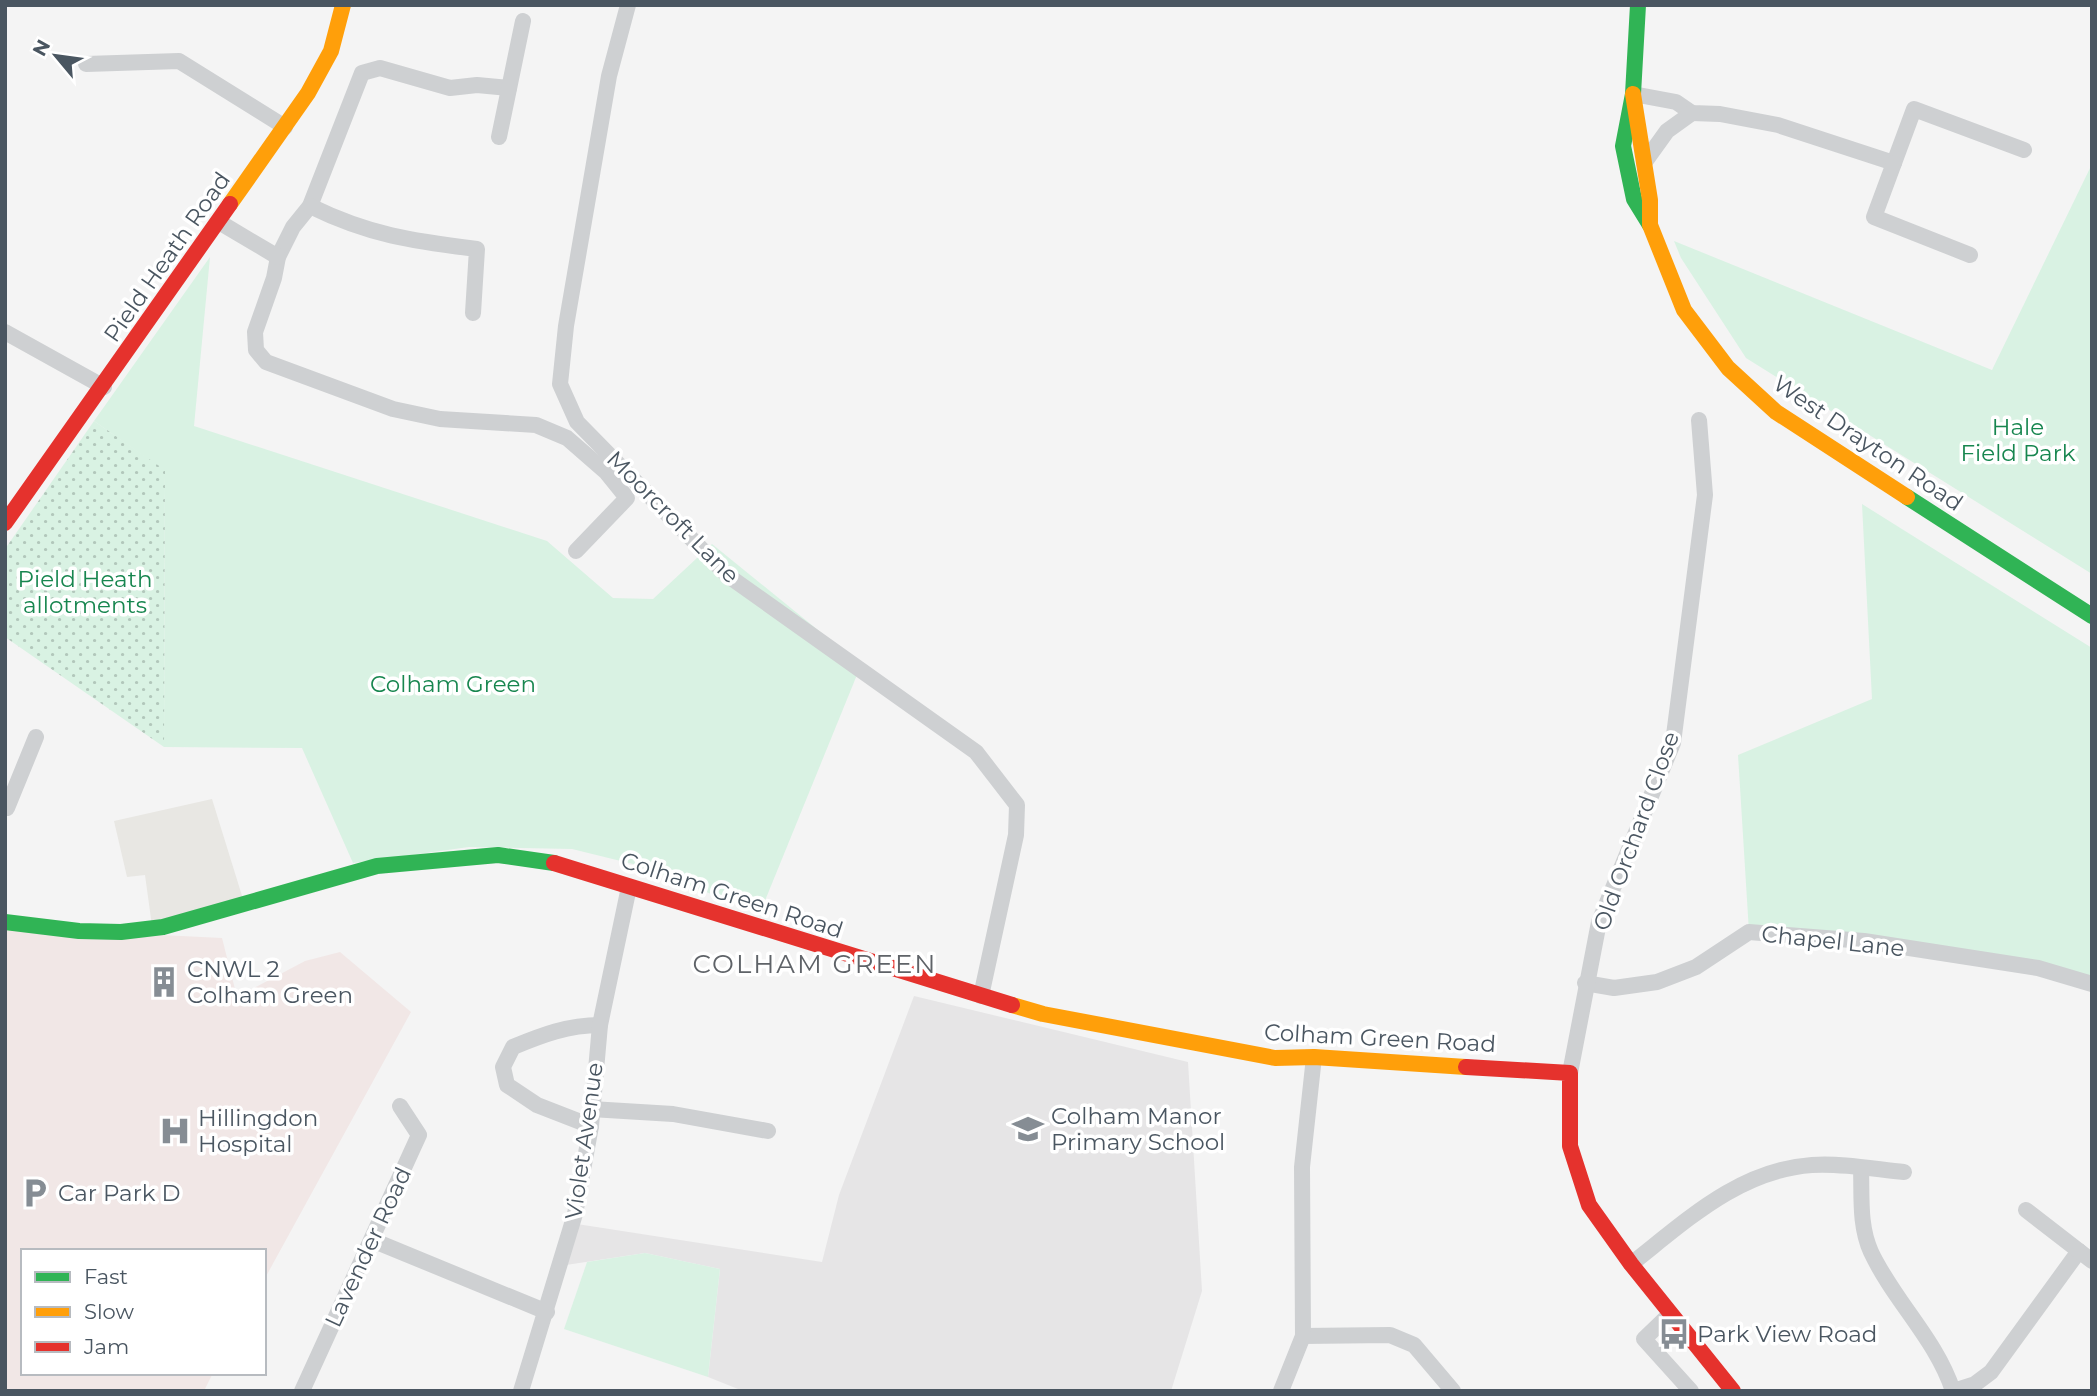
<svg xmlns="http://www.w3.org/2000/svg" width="2097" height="1396" font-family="Montserrat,sans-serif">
  <defs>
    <pattern id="garden-dots" width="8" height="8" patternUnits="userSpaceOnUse" patternTransform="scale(1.75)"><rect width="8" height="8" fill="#d9f2e3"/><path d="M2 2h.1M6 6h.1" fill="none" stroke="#b2c7bb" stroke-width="1.8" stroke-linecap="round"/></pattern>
  </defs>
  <rect width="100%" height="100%" fill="#f4f4f4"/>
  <!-- commercial -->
  <path fill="#e8e7e3" d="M212 799 243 899 152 926 145 875 127 877 114 821Z"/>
  <!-- education -->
  <path fill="#e6e5e6" d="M914 996 1188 1062 1202 1291 1171 1391H743L708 1377 720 1269 645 1253 566 1265 577 1224 822 1262 839 1195Z"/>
  <!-- medical -->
  <path fill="#f1e7e6" d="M5 922 79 931 222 938 237 997 305 961 340 952 411 1012 264 1280V1251H23V1373H213L204 1391H5Z"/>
  <!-- green -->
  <g fill="#d9f2e3">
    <path d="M2092 164V574L1746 358 1681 258 1674 241 1992 370Z"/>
    <path d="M210 257 194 426 547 541 613 598 653 599 712 544 861 665 760 913 637 865 572 849 469 847 353 863 302 748 164 747 165 471 94 421Z"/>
    <path d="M1862 504 2092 648V984L2038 968 1749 932 1738 755 1872 699Z"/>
    <path d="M645 1253 720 1269 708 1377 564 1329 587 1262Z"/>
  </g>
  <!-- garden -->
  <path fill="url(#garden-dots)" d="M94 421 165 470 164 747 5 637V549Z"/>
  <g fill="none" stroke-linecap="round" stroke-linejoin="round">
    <!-- street -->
    <g stroke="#ced0d2" stroke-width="16">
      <path d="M628 5 609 76 566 326 560 384 577 422 727 575 976 752 1017 805 1016 835 981 996"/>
      <path d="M86 64 179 61 285 127"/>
      <path d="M509 88 477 85 450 88 380 68 362 73 310 206 293 227 278 257 274 278 255 332 256 350 266 362 393 409 440 419 536 425 567 438 606 472 627 498 576 551"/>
      <path d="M1633 94 1676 102 1692 113 1720 114 1778 125 1894 163 1914 109 2024 150"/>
      <path d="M499 137 523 21"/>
      <path d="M1644 163 1667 131 1692 113"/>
      <path d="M1894 163 1874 217 1970 255"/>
      <path d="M310 206C369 235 412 241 477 249L473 313"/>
      <path d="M219 222 278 257"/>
      <path d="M5 332 104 387"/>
      <path d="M7 808 36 737"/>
      <path d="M1585 983 1614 988 1657 982 1696 967 1749 932 1864 941 2038 968 2092 984"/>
      <path d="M1570 1073 1599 922 1673 743 1705 495 1699 420"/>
      <path d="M591 1109 673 1114 768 1131"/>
      <path d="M591 1126 537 1105 507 1085 503 1067 513 1047C542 1035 568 1025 600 1025"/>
      <path d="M1861 1168C1862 1196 1859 1226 1871 1252 1894 1301 1936 1339 1953 1391L1975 1384 1991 1372 2079 1251"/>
      <path d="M2026 1210 2092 1261"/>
      <path d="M372 1240 547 1312"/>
      <path d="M1631 1264C1686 1221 1739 1170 1812 1165 1842 1163 1874 1169 1904 1172"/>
      <path d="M1670 1314 1644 1339 1691 1391"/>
      <path d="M1303 1336 1390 1335 1414 1345 1453 1391"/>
      <path d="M302 1391 419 1135 400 1106"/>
      <path d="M521 1391 575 1214 591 1126 600 1025 629 887"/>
      <path d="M1281 1391 1303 1336 1302 1167 1314 1057"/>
    </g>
    <!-- fast -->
    <g stroke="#30b455" stroke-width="16">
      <path d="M1638 5 1633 94 1623 146 1634 199 1650 225"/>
      <path d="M1907 497 2092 616"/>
      <path d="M5 922 79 931 121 932 163 927 377 866 498 855 554 863"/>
    </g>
    <!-- slow -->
    <g stroke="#ff9f0a" stroke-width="16">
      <path d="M1633 94 1650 200V225L1684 310 1728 368 1776 412 1907 497"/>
      <path d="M230 204 308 93 331 51 343 5"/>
      <path d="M1012 1005 1043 1014 1275 1058 1314 1057 1466 1067"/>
    </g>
    <!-- jam -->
    <g stroke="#e5322d" stroke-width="16">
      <path d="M5 523 230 204"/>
      <path d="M554 863 1012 1005"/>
      <path d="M1466 1067 1570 1073V1146L1589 1205 1631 1264 1733 1391"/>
    </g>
  </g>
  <!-- icons -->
  <defs>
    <symbol id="building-bare" viewBox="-9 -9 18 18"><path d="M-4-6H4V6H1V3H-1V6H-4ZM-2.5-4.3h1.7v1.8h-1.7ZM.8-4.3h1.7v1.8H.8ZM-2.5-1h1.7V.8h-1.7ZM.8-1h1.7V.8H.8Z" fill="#868d94" stroke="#fff" stroke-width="2.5" paint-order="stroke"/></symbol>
    <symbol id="school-bare" viewBox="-9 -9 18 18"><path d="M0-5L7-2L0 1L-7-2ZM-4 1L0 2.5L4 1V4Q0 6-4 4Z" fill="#868d94" stroke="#fff" stroke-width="2.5" paint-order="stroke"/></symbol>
    <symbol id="hospital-bare" viewBox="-9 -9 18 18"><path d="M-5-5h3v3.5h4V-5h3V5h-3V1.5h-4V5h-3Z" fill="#868d94" stroke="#fff" stroke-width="2.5" paint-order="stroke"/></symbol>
    <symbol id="parking-bare" viewBox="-9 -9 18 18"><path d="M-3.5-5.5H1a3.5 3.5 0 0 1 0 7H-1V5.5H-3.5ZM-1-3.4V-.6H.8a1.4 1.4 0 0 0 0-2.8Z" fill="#868d94" stroke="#fff" stroke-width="2.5" paint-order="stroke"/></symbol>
    <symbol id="bus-bare" viewBox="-9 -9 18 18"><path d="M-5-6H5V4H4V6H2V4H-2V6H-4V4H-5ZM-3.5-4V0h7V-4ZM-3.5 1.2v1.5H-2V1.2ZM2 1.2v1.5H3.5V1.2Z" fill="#868d94" stroke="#fff" stroke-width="2.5" paint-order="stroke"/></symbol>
  </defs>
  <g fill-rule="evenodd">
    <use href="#building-bare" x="142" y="960" width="44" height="44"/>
    <use href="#school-bare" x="1006" y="1107" width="44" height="44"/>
    <use href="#hospital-bare" x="153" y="1109" width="44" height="44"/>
    <use href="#parking-bare" x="13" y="1171" width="44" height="44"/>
    <use href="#bus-bare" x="1652" y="1312" width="44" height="44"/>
  </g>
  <g text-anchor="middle" stroke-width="7" stroke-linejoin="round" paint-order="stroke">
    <!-- street labels -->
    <g font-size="23" fill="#4a5661" stroke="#fff">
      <text transform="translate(167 257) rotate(-55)" y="8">Pield Heath Road</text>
      <text transform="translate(1868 443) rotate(34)" y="8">West Drayton Road</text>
      <text transform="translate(673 517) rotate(45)" y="8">Moorcroft Lane</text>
      <text transform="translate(1636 831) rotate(-70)" y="8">Old Orchard Close</text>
      <text transform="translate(732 895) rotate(18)" y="8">Colham Green Road</text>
      <text transform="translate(1833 941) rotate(6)" y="8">Chapel Lane</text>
      <text transform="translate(1380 1038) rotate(3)" y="8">Colham Green Road</text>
      <text transform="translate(584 1141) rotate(-82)" y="8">Violet Avenue</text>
      <text transform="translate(368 1247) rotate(-65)" y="8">Lavender Road</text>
    </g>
    <!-- park labels -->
    <g font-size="23" fill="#17864f" stroke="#fff">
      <text x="2018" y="435">Hale<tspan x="2018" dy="26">Field Park</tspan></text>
      <text x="85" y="587">Pield Heath<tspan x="85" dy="26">allotments</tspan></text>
      <text x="453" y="692">Colham Green</text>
    </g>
    <!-- poi labels -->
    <g font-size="23" fill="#4a5661" stroke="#fff" text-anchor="start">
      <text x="187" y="977">CNWL 2<tspan x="187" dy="26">Colham Green</tspan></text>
      <text x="1051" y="1124">Colham Manor<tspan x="1051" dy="26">Primary School</tspan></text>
      <text x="198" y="1126">Hillingdon<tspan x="198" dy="26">Hospital</tspan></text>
      <text x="58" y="1201">Car Park D</text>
      <text x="1697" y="1342">Park View Road</text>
    </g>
    <!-- quarter labels -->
    <g font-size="26" letter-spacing="2" fill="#5f6368" stroke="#fff">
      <text x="815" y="973">COLHAM GREEN</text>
    </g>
  </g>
  <!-- border -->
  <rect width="2097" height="1396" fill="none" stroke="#4a5661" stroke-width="14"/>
  <!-- legend -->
  <rect x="21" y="1249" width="245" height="126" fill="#ffffff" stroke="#b7bbc0" stroke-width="2"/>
  <rect x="35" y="1272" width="35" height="10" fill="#30b455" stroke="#b7bbc0" stroke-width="2"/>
  <text x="84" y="1284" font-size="21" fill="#4a5661">Fast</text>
  <rect x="35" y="1307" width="35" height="10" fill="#ff9f0a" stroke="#b7bbc0" stroke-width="2"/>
  <text x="84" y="1319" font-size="21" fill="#4a5661">Slow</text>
  <rect x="35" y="1342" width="35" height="10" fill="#e5322d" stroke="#b7bbc0" stroke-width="2"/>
  <text x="84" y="1354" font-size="21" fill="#4a5661">Jam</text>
  <!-- north arrow -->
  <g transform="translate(56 56) rotate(299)" stroke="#ffffff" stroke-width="5" paint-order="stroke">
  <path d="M0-5L12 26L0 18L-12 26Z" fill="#4a5661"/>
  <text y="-10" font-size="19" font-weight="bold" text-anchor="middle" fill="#4a5661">N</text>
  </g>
</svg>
